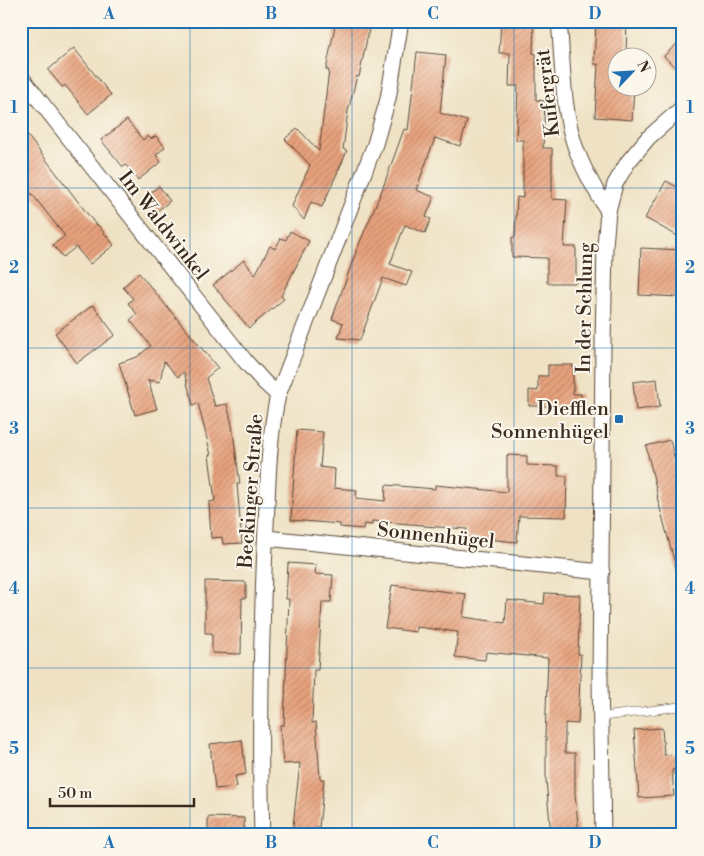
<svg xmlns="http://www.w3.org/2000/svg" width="704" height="856" font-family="'Libre Bodoni',serif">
  <defs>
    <pattern id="building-hatch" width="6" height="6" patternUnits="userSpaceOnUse" patternTransform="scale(1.25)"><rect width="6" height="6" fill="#e8a27d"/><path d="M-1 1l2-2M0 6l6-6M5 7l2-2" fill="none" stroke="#bd8466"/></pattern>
  </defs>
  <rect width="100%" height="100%" fill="#fbf7ec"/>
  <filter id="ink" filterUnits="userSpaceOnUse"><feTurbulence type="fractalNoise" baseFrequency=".02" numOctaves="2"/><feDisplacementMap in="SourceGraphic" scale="10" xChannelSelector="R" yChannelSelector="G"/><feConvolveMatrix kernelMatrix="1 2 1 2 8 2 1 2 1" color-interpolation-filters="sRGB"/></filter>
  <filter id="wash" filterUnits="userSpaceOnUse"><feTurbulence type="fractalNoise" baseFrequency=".0096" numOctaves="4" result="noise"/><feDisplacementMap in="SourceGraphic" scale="20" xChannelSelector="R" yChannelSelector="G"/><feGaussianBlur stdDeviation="1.12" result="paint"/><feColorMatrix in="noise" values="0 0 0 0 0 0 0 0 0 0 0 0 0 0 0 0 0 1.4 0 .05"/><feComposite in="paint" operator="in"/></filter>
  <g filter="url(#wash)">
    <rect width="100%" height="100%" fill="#efe2c4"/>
    <g id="blocks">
      <!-- building -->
      <g fill="url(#building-hatch)">
        <path d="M336 21H359L370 24 359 77 357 76 348 111 343 149 347 151 322 207 311 202 304 220 292 206 310 165 285 139 297 128 319 151 329 70H326Z"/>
        <path d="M501 21H534L533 53 536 54V100L545 101 543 148H552V199L567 200 564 247H576V283H547V258L512 257V237H515L517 197 523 198V140H516L518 86H509L510 53H499Z"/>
        <path d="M596 21H627L626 54H622V58H616V88H634L632 120 595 117 598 64H594Z"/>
        <path d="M683 38V76L664 56Z"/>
        <path d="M74 48 111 95 88 114 65 85 62 87 48 70Z"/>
        <path d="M417 52 446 55 440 113 467 121 460 146 435 138 416 190 434 197 426 217 431 219 425 233 405 225 390 264 412 272 406 286 383 278 360 340 338 338 343 323 332 319 357 249 382 190 404 129 408 130Z"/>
        <path d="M127 120 143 140 148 136 151 139 156 136 165 147 156 155 161 162 138 180 126 165 123 167 101 140Z"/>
        <path d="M21 127 96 225 97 224 114 245 90 264 76 247 63 257 53 245 65 236 21 180Z"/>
        <path d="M666 181 683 190V239L645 218Z"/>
        <path d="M159 186 170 201 156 212 144 198Z"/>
        <path d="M290 231 309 241 281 296 284 299 249 328 213 285 244 260 255 275 270 246 275 249 281 238 286 240Z"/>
        <path d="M641 248 682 250 680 297 639 295Z"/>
        <path d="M139 273 218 368 206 378 215 406 227 404 232 425 240 484H237L242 543 223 544 222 537 211 538 209 502 215 501 209 455H211L198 403 193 405 184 372 178 377 164 361 160 382 148 380 157 409 135 415 119 363 137 357 151 346 130 320 137 314 128 303 133 299 123 287Z"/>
        <path d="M93 305 115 335 77 363 55 333Z"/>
        <path d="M548 365H573V394H581L580 406H529V390L538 391V376H548Z"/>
        <path d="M657 379 660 407 636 410 633 382Z"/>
        <path d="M297 430 323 432 320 467 335 469 334 488 357 490 356 498 385 501 386 485 435 489V485L507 492V455L527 456V465L558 466V476H567L566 517 519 516 517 542 466 537 467 529 424 526V525L372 521V525L364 524 363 529 340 527V524L291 520Z"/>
        <path d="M670 440 683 493V575H678L657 497H658L646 446Z"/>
        <path d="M288 563 316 565 315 574 333 575 331 602H322L318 670H314L312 723 316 722 320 779H324L319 828H316L315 835H292L300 763 283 764 280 725H284L289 599H286Z"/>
        <path d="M205 581 246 582V598H242L241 654 212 653V633H205Z"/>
        <path d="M392 585 466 594 463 617 505 623 507 600 544 604 545 593 580 595 578 654H581L578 724 565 723V753H575V794L579 835H551L546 780V737H545L548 658 486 652 485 660 455 657 458 632 416 627V632L385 628Z"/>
        <path d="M662 728 664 755 683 754V769L672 770 674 796 639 798 634 730Z"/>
        <path d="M242 740 246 774 235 776 237 787 215 789 210 744Z"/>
        <path d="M208 817 244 818V835H208Z"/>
      </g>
    </g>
  </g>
  <g filter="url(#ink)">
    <use href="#blocks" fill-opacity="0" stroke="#564637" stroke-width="1"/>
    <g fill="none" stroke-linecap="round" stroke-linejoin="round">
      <defs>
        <path id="service" d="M600 717 683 706"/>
        <g id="minor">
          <path d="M559 21C563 61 562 109 575 146 583 169 595 190 608 211"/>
          <path d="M21 77 246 362 264 382 278 395"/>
          <path d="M266 538 602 572"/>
          <path d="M262 835C259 738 261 643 265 546 268 496 267 445 278 395L375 144 388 99 401 21"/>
          <path d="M603 835 600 681 603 345 605 246 608 211 615 184 628 162 648 138 683 107"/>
        </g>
      </defs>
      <!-- service casing -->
      <use href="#service" stroke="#564637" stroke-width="9"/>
      <!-- minor casing -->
      <use href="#minor" stroke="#564637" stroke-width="17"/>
      <!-- service -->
      <use href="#service" stroke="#fff" stroke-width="8"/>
      <!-- minor -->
      <use href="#minor" stroke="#fff" stroke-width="15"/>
    </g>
  </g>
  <!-- grid -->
  <path fill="none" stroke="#1f6fb2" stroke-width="1" stroke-opacity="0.55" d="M190 21V835M352 21V835M514 21V835M21 188H683M21 348H683M21 508H683M21 668H683"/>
  <!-- markers -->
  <rect fill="#1f6fb2" stroke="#fbf7ec" stroke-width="2" x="614" y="414" width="10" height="10" rx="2.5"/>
  <g text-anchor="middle" stroke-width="4" stroke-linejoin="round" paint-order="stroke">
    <!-- street labels -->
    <g font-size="20" fill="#3b2a1e" stroke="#fbf7ec">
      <text transform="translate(547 93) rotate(-97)" y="7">Kufergrät</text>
      <text transform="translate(164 225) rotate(52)" y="7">Im Waldwinkel</text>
      <text transform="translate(584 308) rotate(-89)" y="7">In der Schlung</text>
      <text transform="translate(250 491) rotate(-86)" y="7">Beckinger Straße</text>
      <text transform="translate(436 535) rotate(6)" y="7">Sonnenhügel</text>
    </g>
    <!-- poi labels -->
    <g font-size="20" fill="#3b2a1e" stroke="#fbf7ec" text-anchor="end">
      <text x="609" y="415">Diefflen<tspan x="609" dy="23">Sonnenhügel</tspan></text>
    </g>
  </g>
  <!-- margin -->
  <rect width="704" height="856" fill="none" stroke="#fbf7ec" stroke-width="55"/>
  <!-- north arrow -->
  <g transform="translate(632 72) rotate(65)"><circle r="24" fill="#fbf7ec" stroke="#aea59a"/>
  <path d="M0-4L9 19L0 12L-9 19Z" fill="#1f6fb2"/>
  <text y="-8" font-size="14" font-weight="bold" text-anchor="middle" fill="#3b2a1e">N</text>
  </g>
  <!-- scale -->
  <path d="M50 798v8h144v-8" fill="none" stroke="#3b2a1e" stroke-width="2.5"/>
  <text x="58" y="798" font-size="15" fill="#3b2a1e" stroke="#fbf7ec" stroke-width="4" paint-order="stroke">50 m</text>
  <rect x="28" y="28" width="648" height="800" fill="none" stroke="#1f6fb2" stroke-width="2"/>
  <g font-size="16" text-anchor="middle" font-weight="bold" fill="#1f6fb2">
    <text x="109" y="19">A</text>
    <text x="271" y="19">B</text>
    <text x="433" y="19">C</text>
    <text x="595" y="19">D</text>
    <text x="14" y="113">1</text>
    <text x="690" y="113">1</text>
    <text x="14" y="273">2</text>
    <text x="690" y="273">2</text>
    <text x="14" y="434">3</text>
    <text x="690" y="434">3</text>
    <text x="14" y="594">4</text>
    <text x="690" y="594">4</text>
    <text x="14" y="754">5</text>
    <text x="690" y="754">5</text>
    <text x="109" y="848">A</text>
    <text x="271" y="848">B</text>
    <text x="433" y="848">C</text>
    <text x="595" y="848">D</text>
  </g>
</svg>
